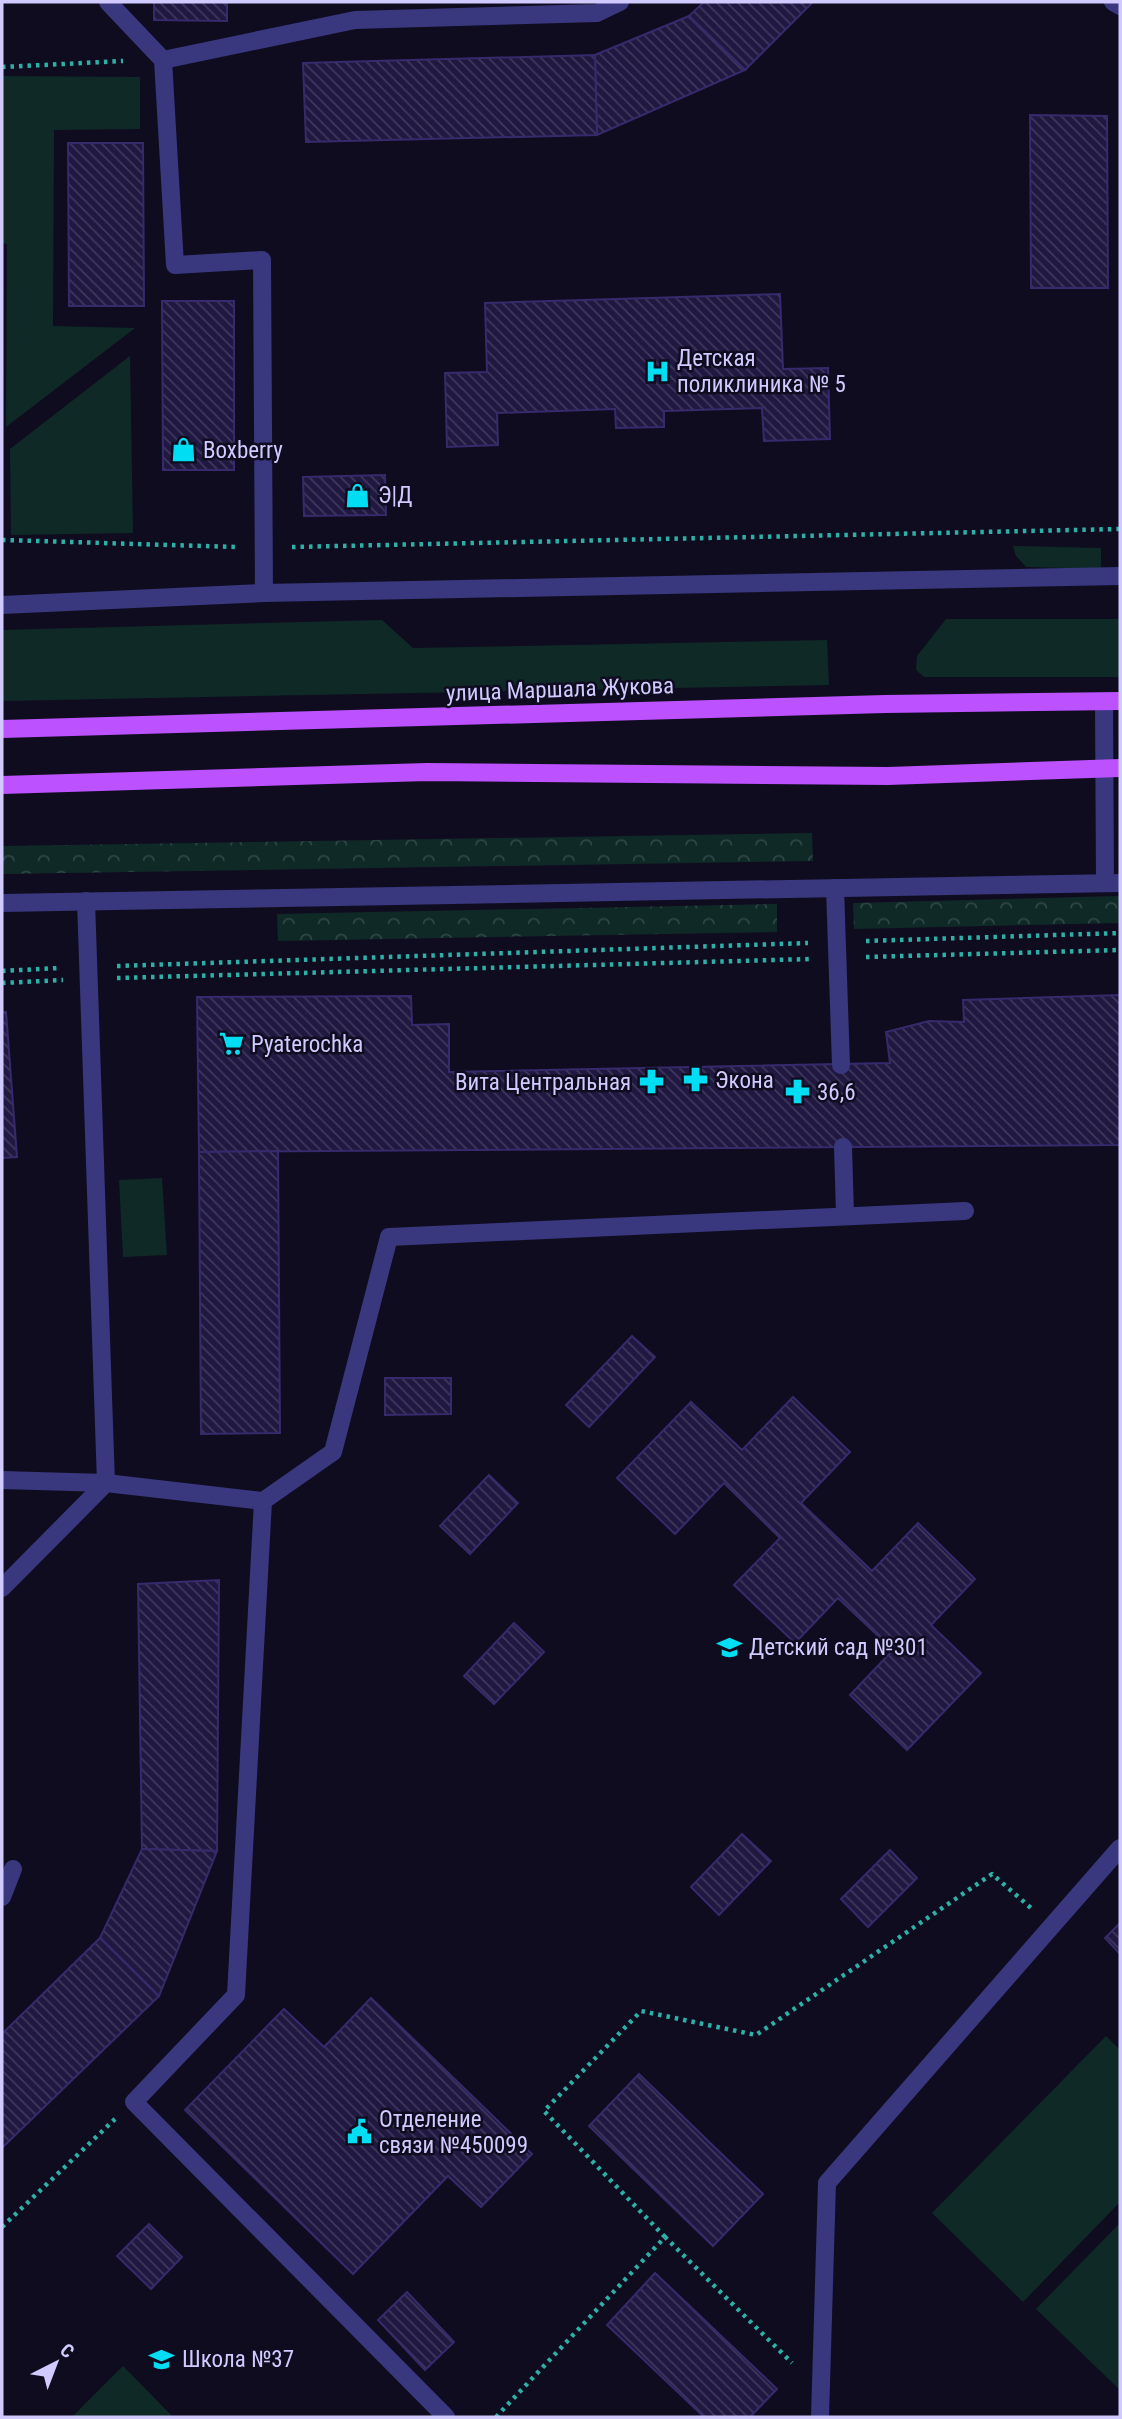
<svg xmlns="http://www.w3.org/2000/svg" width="1122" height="2419" font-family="'Roboto Condensed',sans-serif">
  <defs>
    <pattern id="forest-crowns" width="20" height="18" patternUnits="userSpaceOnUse" patternTransform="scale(1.75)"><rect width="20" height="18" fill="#0f2927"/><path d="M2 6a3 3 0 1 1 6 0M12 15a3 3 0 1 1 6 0" fill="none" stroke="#314747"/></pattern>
    <pattern id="building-back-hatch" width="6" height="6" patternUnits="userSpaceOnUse" patternTransform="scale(1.75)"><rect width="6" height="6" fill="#201840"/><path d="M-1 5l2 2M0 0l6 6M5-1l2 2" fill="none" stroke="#3f385d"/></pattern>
  </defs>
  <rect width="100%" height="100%" fill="#0f0c1f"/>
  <!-- green -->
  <g fill="#0f2927">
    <path d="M2 76 140 77V129L54 130 53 326 135 328 6 427 7 244 2 243Z"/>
    <path d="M130 356 133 533 11 535 10 449Z"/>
    <path d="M1013 546 1101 548V569L1026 567 1016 556Z"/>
    <path d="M946 619H1120V677H924L916 670 917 656Z"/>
    <path d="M382 620 413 648 827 640 829 685 2 701V630Z"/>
    <path d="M162 1178 167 1255 123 1257 119 1180Z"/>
    <path d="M1106 2036 1120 2050V2202L1023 2302 932 2213Z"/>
    <path d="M1120 2223V2390L1036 2309Z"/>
    <path d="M123 2366 173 2417H72Z"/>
  </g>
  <!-- forest -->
  <g fill="url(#forest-crowns)">
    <path d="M812 833 813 861 2 874V846Z"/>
    <path d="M1120 896V923L854 929 853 903Z"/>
    <path d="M777 904V932L278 941 277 914Z"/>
  </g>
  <!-- building -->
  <g fill="url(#building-back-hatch)" stroke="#372a6c" stroke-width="2">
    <path d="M154 2H227V21L154 20Z"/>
    <path d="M704 2H813L745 70 689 16Z"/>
    <path d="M689 16 745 70 597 135 595 55Z"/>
    <path d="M595 55 597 135 306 142 303 63Z"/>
    <path d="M1030 115 1107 116 1108 288H1031Z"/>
    <path d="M68 143H143L144 306H69Z"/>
    <path d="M780 294 783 369 828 368 830 439 764 441 762 408 664 411V427L616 428 615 409 497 413 498 445 447 447 445 373 487 372 485 303Z"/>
    <path d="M162 301H234V470H163Z"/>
    <path d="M385 475 386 515 304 516 303 477Z"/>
    <path d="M1120 995V1145L199 1152 197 997 411 996 412 1025 449 1024V1072L890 1063 886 1032 929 1021 964 1022 963 1000Z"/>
    <path d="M2 1012H6L17 1157 2 1158Z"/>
    <path d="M278 1151 280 1433 201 1434 199 1152Z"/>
    <path d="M632 1336 655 1357 589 1427 566 1405Z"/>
    <path d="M385 1378H451V1414L385 1415Z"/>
    <path d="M793 1397 850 1452 801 1503 872 1571 918 1523 975 1579 931 1625 981 1673 907 1750 850 1695 893 1650 838 1598 795 1643 734 1585 780 1538 724 1483 675 1534 617 1478 691 1402 742 1450Z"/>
    <path d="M489 1475 518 1503 470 1554 440 1526Z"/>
    <path d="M219 1580 217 1851 142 1849 138 1584Z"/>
    <path d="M514 1623 544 1652 494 1704 464 1676Z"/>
    <path d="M742 1834 771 1861 719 1915 691 1887Z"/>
    <path d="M142 1849 217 1851 159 1996 100 1938Z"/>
    <path d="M890 1850 917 1878 868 1927 841 1899Z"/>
    <path d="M1120 1923V1954L1105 1938Z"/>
    <path d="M100 1938 159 1996 2 2148V2034Z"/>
    <path d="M371 1998 532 2154 481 2207 448 2176 353 2274 185 2110 284 2009 324 2047Z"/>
    <path d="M639 2074 763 2194 713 2246 589 2126Z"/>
    <path d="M149 2224 182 2257 151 2289 117 2256Z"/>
    <path d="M655 2273 777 2389 750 2417H704L607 2325Z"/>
    <path d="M407 2292 454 2342 425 2370 378 2320Z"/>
  </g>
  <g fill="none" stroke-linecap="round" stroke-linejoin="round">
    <!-- path -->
    <g stroke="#2db0a7" stroke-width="4.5" stroke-dasharray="3.5 5" stroke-linecap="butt">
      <path d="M2 67 123 61"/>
      <path d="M2 540 238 547"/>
      <path d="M292 547 1120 529"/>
      <path d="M866 941 1120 933"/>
      <path d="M866 957 1120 950"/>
      <path d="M117 966 808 943"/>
      <path d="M2 971 59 968"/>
      <path d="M117 978 811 959"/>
      <path d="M2 983 63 980"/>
      <path d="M2 2227 115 2119"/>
      <path d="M665 2237 544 2111 641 2011 756 2035 992 1874 1031 1908"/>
      <path d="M496 2417 665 2237 792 2363"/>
    </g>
    <!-- service -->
    <g stroke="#39377e" stroke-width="18">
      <path d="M108 2 163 60 355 20 597 13 620 2"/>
      <path d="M1113 2 1120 6"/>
      <path d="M163 60 175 265 262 260 264 593"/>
      <path d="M1104 702 1105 883"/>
      <path d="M835 888 841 1065"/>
      <path d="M843 1147 845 1215"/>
      <path d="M2 1480 106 1483 86 901"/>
      <path d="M263 1501 236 1995 134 2102 446 2417"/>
      <path d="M2 1588 106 1483 263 1501 333 1452 389 1237 965 1211"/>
      <path d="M2 1897 13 1869"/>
      <path d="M820 2417 827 2183 1120 1848"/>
    </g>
    <!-- minor -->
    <g stroke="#39377e" stroke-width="18">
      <path d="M2 605 264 593 1120 576"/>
      <path d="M2 903 1120 883"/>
    </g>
    <!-- primary -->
    <g stroke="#bc51ff" stroke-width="18">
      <path d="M2 729 885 704 1120 701"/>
      <path d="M2 785 427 772 888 776 1120 768"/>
    </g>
  </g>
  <!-- icons -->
  <defs>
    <symbol id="hospital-bare" viewBox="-9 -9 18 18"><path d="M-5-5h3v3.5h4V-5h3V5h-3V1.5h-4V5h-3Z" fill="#01def4" stroke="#0f0c1f" stroke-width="2.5" paint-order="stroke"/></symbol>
    <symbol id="shop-bare" viewBox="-9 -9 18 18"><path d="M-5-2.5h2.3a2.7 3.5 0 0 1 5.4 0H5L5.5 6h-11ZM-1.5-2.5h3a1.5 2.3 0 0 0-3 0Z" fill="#01def4" stroke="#0f0c1f" stroke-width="2.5" paint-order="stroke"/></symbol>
    <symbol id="supermarket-bare" viewBox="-9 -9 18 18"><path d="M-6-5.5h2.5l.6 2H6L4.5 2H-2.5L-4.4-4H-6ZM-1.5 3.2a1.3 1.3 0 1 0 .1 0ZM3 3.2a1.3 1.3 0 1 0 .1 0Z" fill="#01def4" stroke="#0f0c1f" stroke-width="2.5" paint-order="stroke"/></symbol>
    <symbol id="pharmacy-bare" viewBox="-9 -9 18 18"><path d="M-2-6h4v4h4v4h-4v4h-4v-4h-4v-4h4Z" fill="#01def4" stroke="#0f0c1f" stroke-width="2.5" paint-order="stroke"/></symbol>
    <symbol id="school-bare" viewBox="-9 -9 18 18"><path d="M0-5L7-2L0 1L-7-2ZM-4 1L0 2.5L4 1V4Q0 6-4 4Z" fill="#01def4" stroke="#0f0c1f" stroke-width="2.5" paint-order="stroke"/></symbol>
    <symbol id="civic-bare" viewBox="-9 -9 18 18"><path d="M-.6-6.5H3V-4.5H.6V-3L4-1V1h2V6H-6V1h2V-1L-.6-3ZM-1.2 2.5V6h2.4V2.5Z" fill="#01def4" stroke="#0f0c1f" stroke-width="2.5" paint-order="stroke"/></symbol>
  </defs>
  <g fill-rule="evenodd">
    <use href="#hospital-bare" x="640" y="354" width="35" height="35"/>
    <use href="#shop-bare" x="166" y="432" width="35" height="35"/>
    <use href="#shop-bare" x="340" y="478" width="35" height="35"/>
    <use href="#supermarket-bare" x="214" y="1026" width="35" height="35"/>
    <use href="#pharmacy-bare" x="678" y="1062" width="35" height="35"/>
    <use href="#pharmacy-bare" x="634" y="1064" width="35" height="35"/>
    <use href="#pharmacy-bare" x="780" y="1074" width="35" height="35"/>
    <use href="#school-bare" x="712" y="1630" width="35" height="35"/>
    <use href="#civic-bare" x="342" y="2114" width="35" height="35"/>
    <use href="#school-bare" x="144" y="2342" width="35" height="35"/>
  </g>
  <g text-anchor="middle" stroke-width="5" stroke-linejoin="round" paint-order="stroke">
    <!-- poi labels -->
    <g font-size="23" fill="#d0caff" stroke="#0f0c1f" text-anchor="start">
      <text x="677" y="366">Детская<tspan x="677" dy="26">поликлиника № 5</tspan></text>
      <text x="203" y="458">Boxberry</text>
      <text x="378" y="503">Э|Д</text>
      <text x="251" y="1052">Pyaterochka</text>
      <text x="715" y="1088">Экона</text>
      <text x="631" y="1090" text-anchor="end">Вита Центральная</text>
      <text x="817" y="1100">36,6</text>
      <text x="749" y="1655">Детский сад №301</text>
      <text x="379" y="2127">Отделение<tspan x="379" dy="26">связи №450099</tspan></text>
      <text x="182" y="2367">Школа №37</text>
    </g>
    <!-- street labels -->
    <g font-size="23" fill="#d0caff" stroke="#0f0c1f">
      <text transform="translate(560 689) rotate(-2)" y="8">улица Маршала Жукова</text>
    </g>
  </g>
  <!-- border -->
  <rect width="1122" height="2419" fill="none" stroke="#d0caff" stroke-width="7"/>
  <!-- north arrow -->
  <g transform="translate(56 2363) rotate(42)" stroke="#0f0c1f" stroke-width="5" paint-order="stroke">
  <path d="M0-5L12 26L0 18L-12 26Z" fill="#d0caff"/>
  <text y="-10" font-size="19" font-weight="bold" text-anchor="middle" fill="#d0caff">С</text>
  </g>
</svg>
